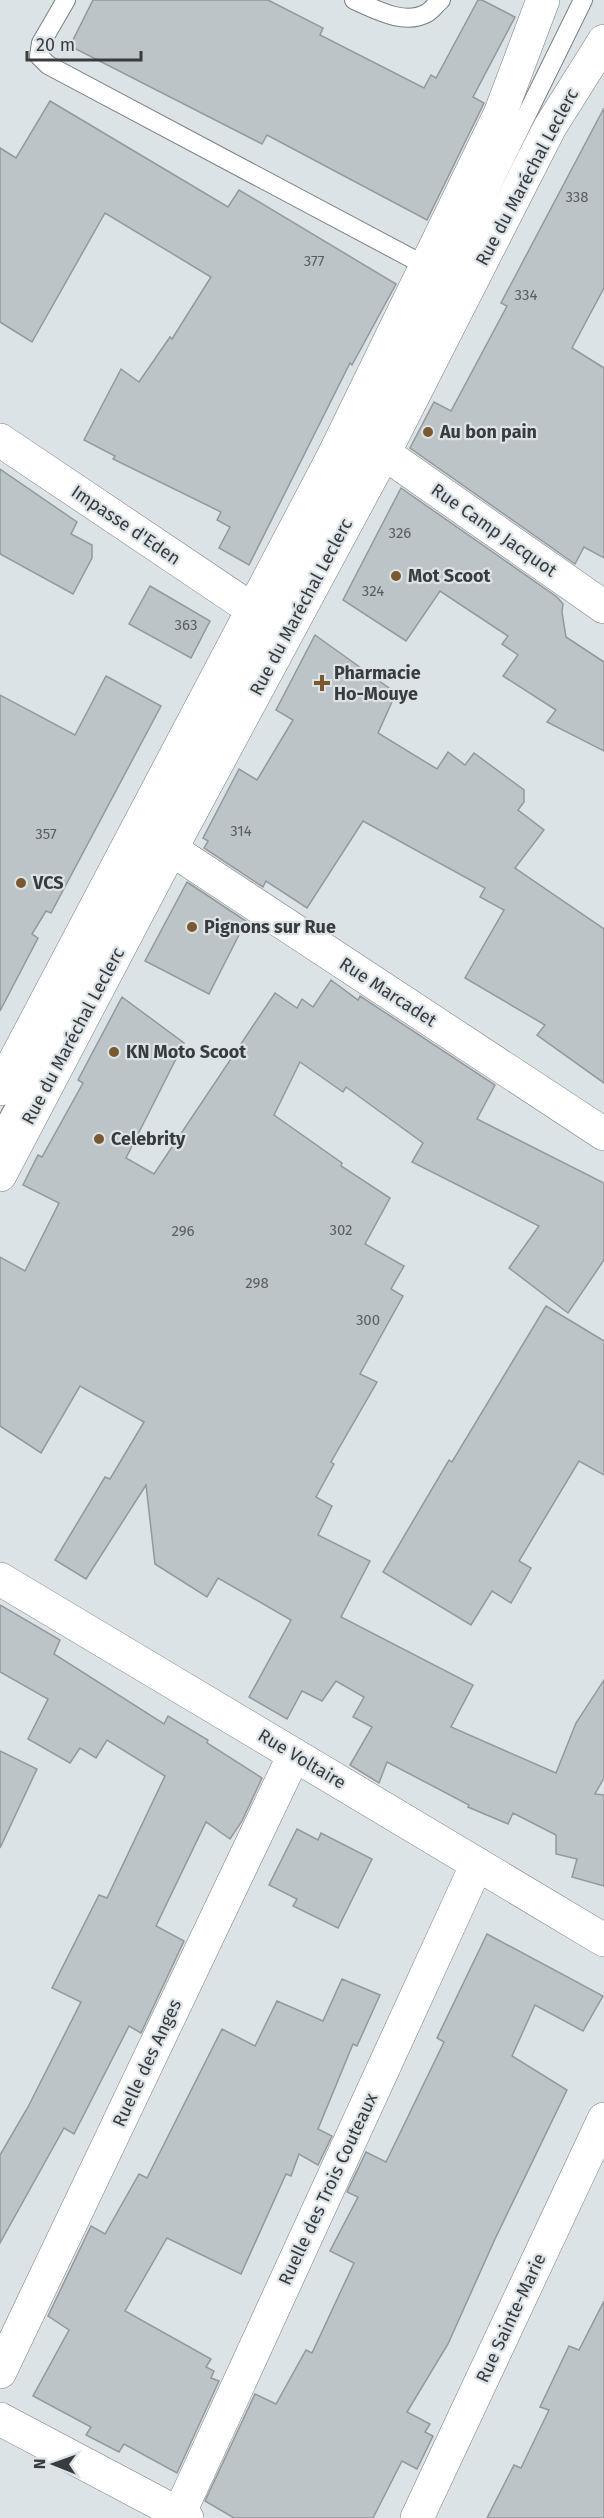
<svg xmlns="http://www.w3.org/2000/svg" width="604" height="2518" font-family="'Fira Sans',sans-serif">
  <rect width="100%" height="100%" fill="#dce3e7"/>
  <!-- building -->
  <g fill="#bdc4c7" stroke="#92999d" stroke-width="1.5">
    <path d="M93 0H268L323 28 320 35 424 88 431 75 436 78 478 0H482L515 17 473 97 484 103 427 220 267 135 262 144 70 46Z"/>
    <path d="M50 101 228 207 239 190 396 284 352 365 350 363 249 565 219 548 230 527 217 520 221 512 113 459 115 456 84 440 121 369 139 382 170 337 172 339 211 277 105 213 32 342 0 322V148L16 158Z"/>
    <path d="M604 108V288L572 348 604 368V558L584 547 575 564 410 448 434 402 451 411 507 306 501 303Z"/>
    <path d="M0 469 77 522 71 534 92 545V558L73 594 0 554Z"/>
    <path d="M401 488 557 597 563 604 562 612 566 637 604 662V751L547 722 556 710 503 676 518 655 502 644 508 636 440 591 406 641 343 600Z"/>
    <path d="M150 586 210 621 191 658 129 624Z"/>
    <path d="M315 635 396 693 378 733 437 769 448 752 465 765 474 753 524 790V802L518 810 544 830 515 868 604 929V1083L537 1035 545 1025 465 978 504 910 480 897 485 888 363 821 307 908 266 881 263 887 204 848 208 841 203 838 239 769 257 780 293 720 276 710Z"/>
    <path d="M106 676 161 706 51 913 46 911 32 934 38 938 0 1011V695L75 735Z"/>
    <path d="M187 882 246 921 209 994 145 961Z"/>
    <path d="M331 980 358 1000 360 996 495 1085 477 1119 604 1183V1260L568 1313 509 1268 539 1226 412 1162 423 1143 346 1087 343 1092 300 1062 274 1115 342 1163 341 1166 390 1198 365 1244 404 1266 391 1289 403 1296 360 1374 377 1382 331 1462 334 1464 316 1497 332 1506 318 1535 370 1561 341 1617 473 1685 451 1727 556 1773 576 1723 604 1680V1778L595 1794 604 1795V1886L572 1877 577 1859 556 1854V1835L513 1813 508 1824 468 1807 469 1805 387 1762 379 1783 350 1765 372 1727 353 1717 364 1697 336 1681 322 1701 302 1691 287 1719 249 1697 291 1620 218 1578 207 1597 155 1564 146 1485 86 1579 55 1560 105 1477 110 1479 144 1422 80 1386 41 1453 0 1426V1257L25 1271 59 1203 23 1185 38 1155 42 1157 83 1083 78 1080 122 997 184 1043 126 1158 154 1174 275 993 297 1008 302 999 313 1007Z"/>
    <path d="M546 1306 604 1341V1475L579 1461 519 1561 531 1568 511 1603 492 1591 471 1625 383 1572 449 1460 452 1462Z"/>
    <path d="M0 1605 60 1640 54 1654 164 1724 168 1716 208 1740 207 1743 262 1778 242 1821 230 1839 206 1822 156 1926 184 1941 141 2033 129 2026 74 2134 64 2128 0 2243V2155L28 2107 81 2002 52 1988 99 1895 107 1898 165 1776 107 1740 96 1758 80 1748 70 1763 28 1739 48 1699 0 1672Z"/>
    <path d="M0 1751 37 1769 0 1848Z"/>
    <path d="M297 1829 318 1840 321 1833 372 1859 338 1928 293 1906 297 1899 269 1885Z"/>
    <path d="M487 1934 603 1996 583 2031 535 2005 512 2056 567 2090 495 2239 448 2344 407 2412 430 2424 425 2432 433 2436 417 2469 402 2461 373 2518H234L205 2501 255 2394 276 2404 306 2350 312 2353 354 2263 330 2251 358 2197 347 2192 366 2152 386 2162 444 2042 437 2038Z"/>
    <path d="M342 1979 380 1995 357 2046 353 2044 318 2129 332 2136 318 2165 299 2154 291 2176 286 2174 241 2274 167 2238 125 2311 211 2359 206 2367 214 2371 211 2378 219 2381 177 2473 124 2444 119 2452 86 2435 91 2427 33 2396 69 2330 48 2316 91 2226 105 2234 139 2174 147 2178 222 2029 255 2046 277 2001 323 2021Z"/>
    <path d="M604 2301V2518H487L514 2465 521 2468 549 2410 540 2407 569 2346 579 2350Z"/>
  </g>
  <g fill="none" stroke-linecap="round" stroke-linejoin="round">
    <defs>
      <g id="lane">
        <path d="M66 0 41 43 39 56 48 65 426 266"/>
        <path d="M354 0C375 9 404 26 427 13 432 10 436 4 441 0"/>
        <path d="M0 1134 363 448 583 0"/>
      </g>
      <g id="street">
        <path d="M0 440 253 610"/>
        <path d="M384 453 604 607"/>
        <path d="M171 849 604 1134"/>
        <path d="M0 1579 604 1940"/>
        <path d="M0 2372 294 1755"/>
        <path d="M0 2419 187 2518"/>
        <path d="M179 2514 477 1864"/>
        <path d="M417 2518 604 2119"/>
      </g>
      <g id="secondary">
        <path d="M0 1089 332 459 500 114 543 0"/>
        <path d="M0 1175 171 849 384 453 550 127 604 41"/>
      </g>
    </defs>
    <!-- lane casing -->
    <use href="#lane" stroke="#787f82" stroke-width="20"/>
    <!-- street casing -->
    <use href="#street" stroke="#787f82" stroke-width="34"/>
    <!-- secondary casing -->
    <use href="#secondary" stroke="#787f82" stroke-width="34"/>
    <!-- lane -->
    <use href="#lane" stroke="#fff" stroke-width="18"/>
    <!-- street -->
    <use href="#street" stroke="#fff" stroke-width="33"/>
    <!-- secondary -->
    <use href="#secondary" stroke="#fff" stroke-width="33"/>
  </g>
  <!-- markers -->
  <g fill="#7a5830" stroke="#dce3e7" stroke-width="2">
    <circle cx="428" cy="432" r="6"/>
    <circle cx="396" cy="576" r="6"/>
    <path d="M319 674h6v6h6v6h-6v6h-6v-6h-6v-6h6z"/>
    <circle cx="21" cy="883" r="6"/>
    <circle cx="192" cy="927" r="6"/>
    <circle cx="114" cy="1052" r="6"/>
    <circle cx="99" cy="1139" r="6"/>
  </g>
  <g text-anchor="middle" stroke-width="4.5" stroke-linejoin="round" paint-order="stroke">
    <!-- number labels -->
    <g font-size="15" fill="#5a5e60">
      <text x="577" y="202">338</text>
      <text x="314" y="266">377</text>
      <text x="526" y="300">334</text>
      <text x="400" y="538">326</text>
      <text x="373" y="596">324</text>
      <text x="186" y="630">363</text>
      <text x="241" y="836">314</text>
      <text x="46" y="839">357</text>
      <text x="341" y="1235">302</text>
      <text x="183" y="1236">296</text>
      <text x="257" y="1288">298</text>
      <text x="368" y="1325">300</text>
    </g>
    <!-- street labels -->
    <g font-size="18" fill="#393c3e" stroke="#dce3e7">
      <text transform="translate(527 177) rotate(-62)" y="6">Rue du Maréchal Leclerc</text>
      <text transform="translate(126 525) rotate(34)" y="6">Impasse d'Eden</text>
      <text transform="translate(494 530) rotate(35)" y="6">Rue Camp Jacquot</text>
      <text transform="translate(301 607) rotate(-62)" y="6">Rue du Maréchal Leclerc</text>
      <text transform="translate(388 992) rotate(33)" y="6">Rue Marcadet</text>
      <text transform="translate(73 1036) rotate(-62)" y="6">Rue du Maréchal Leclerc</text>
      <text transform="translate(302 1759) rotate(31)" y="6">Rue Voltaire</text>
      <text transform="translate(147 2063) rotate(-65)" y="6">Ruelle des Anges</text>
      <text transform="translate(328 2189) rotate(-65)" y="6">Ruelle des Trois Couteaux</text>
      <text transform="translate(511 2318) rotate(-65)" y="6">Rue Sainte-Marie</text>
    </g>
    <!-- poi labels -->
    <g font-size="18" font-weight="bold" fill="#393c3e" stroke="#dce3e7" text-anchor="start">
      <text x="440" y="438">Au bon pain</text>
      <text x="408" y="582">Mot Scoot</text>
      <text x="334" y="679">Pharmacie<tspan x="334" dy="21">Ho-Mouye</tspan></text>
      <text x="33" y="889">VCS</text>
      <text x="204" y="933">Pignons sur Rue</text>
      <text x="126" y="1058">KN Moto Scoot</text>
      <text x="111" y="1145">Celebrity</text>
    </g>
  </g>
  <!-- north arrow -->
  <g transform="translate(54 2464) rotate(271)" stroke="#dce3e7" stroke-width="4.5" paint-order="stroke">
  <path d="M0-4.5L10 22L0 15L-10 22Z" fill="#393c3e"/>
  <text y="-9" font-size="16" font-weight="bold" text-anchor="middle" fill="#393c3e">N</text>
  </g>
  <!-- scale -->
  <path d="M27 51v9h114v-9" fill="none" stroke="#393c3e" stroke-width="3"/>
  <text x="36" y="51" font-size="18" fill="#393c3e" stroke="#dce3e7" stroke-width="4.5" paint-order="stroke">20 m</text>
</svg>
